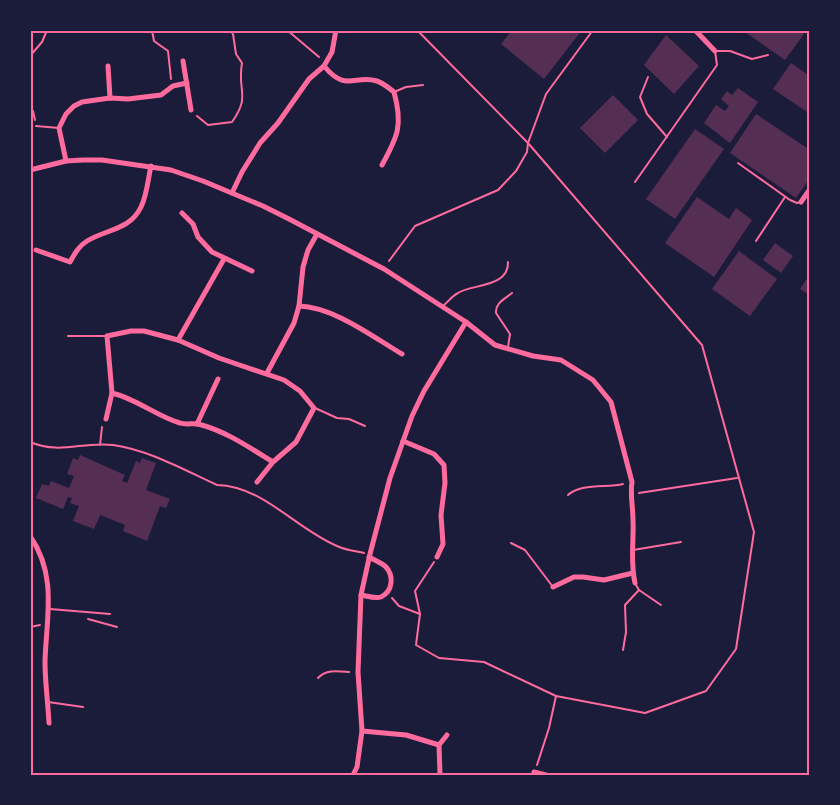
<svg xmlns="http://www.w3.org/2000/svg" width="840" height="805" font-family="Signika,sans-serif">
  <rect width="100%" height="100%" fill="#1b1b3a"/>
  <!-- building -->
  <g fill="#542f53">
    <path d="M512 30H582L544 79 501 44Z"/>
    <path d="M742 30H798L804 34 785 60Z"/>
    <path d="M666 35 699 66 674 94 644 65Z"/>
    <path d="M791 63 810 76V114L773 89Z"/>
    <path d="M738 88 758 102 730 143 704 123 716 105 725 111 729 106 721 99 727 91 732 95Z"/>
    <path d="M613 95 638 120 605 153 580 128Z"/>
    <path d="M756 114 810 150V178L796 198 730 153Z"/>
    <path d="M695 129 724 149 675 219 646 199Z"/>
    <path d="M697 197 729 219 736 208 752 220 714 277 665 243Z"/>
    <path d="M775 243 793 256 781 273 763 260Z"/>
    <path d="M739 251 777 279 750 316 712 289Z"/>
    <path d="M810 274V296L800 289Z"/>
    <path d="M80 455 125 475 122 481 127 483 136 461 140 463 142 458 156 463 146 490 170 499 166 508 160 506 147 541 123 531 125 525 100 515 94 529 73 521 79 506 70 503 72 498 68 497 63 509 36 498 42 484 49 486 51 481 69 488 74 476 67 474 73 458 78 460Z"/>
  </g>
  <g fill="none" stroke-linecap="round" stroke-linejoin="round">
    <!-- path -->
    <g stroke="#ff6b9d" stroke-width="2">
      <path d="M152 30 154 41 168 51 171 79"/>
      <path d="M287 30 319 57"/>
      <path d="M417 30 528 143 702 345 754 532 736 649 706 691 645 713 556 696"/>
      <path d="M30 56 42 42 47 30"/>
      <path d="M30 110 33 111 35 120"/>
      <path d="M197 116 208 125 232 122C251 95 237 92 242 63L236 54 233 34 230 30"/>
      <path d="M389 261 415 226 498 190 516 171 527 152 528 143 546 94 593 30"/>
      <path d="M30 442C61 455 82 441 113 445 149 450 184 470 217 485 263 486 296 529 337 546 345 550 355 551 364 553"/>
      <path d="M100 445 102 427"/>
      <path d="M639 493 737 478"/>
      <path d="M568 495C581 483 607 488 623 484"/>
      <path d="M434 562 415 591 420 614 416 645 439 658 484 662 556 696 549 728 537 765"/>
      <path d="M392 598 399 606 420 614"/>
      <path d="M88 619 117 627"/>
      <path d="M30 627 40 625"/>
      <path d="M318 678C326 669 338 671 349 672"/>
    </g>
    <!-- service -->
    <g stroke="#ff6b9d" stroke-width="2">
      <path d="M648 77 640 97 647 114 667 137"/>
      <path d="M394 92 406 87 423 85"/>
      <path d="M36 126 59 128"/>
      <path d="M738 163 790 200 797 203 801 202"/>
      <path d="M635 182 717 65 715 51H730L752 59 768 55"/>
      <path d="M756 241 785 197"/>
      <path d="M443 306C448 302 452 296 458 293 471 284 509 288 508 262"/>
      <path d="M68 336H107"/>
      <path d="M508 347 510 334 496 313C495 303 505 299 512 293"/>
      <path d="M315 408 337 418 349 419 365 426"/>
      <path d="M511 543 525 550 553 587"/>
      <path d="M633 550 681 542"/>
      <path d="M636 585 639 590 661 605"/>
      <path d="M50 609 110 614"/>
      <path d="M623 650 626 632 625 605 639 590"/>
      <path d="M48 702 83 707"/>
    </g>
    <!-- minor -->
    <g stroke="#ff6b9d" stroke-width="5">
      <path d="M695 30 715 51"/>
      <path d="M183 61 191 110"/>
      <path d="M108 66 110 98"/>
      <path d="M324 66C346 93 355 74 377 81 383 83 389 88 394 92 403 125 398 136 382 165"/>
      <path d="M66 161 59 128 66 114 74 106 82 102 110 98 128 99 161 95 173 86 187 83"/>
      <path d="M30 170 66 161 83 160H102L171 170 203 181 263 206 289 219 384 269 466 322 495 345 533 356 561 360 593 380 611 402 632 482C630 495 633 507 633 520 634 542 630 561 635 583"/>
      <path d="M232 193 242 172 260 143 278 123 309 79 324 66 332 52 336 30"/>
      <path d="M801 202 810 189"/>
      <path d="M182 213 193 224 198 237 212 252 252 271"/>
      <path d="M36 250 70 262C75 253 79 246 87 241 107 229 130 230 141 207 147 195 148 179 151 166"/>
      <path d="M299 306C334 307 373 337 402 354"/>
      <path d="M178 340 224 259"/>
      <path d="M267 373 294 323 299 306 303 267 308 250 317 234"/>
      <path d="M106 419 112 393"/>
      <path d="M197 424 218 379"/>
      <path d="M403 441 434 454 444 465 445 483 441 515 443 544 437 557"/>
      <path d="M257 482 273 462 296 442 314 408 300 391 284 380 219 358 178 340 144 331H131L107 336 112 393C137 399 156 416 180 423 186 425 192 423 198 424 226 431 250 448 273 462"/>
      <path d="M30 536C58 576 46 619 45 662 45 682 48 703 49 723"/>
      <path d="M553 587 574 577H583L604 580 633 573"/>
      <path d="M361 595C367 596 375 599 381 597 393 591 394 576 386 567 382 563 374 560 369 557"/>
      <path d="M362 731 406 735 439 745 440 775"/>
      <path d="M439 745 447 735"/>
      <path d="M534 772 546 775"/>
      <path d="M353 775 357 767 362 731 358 672 361 595 370 554 390 478 412 416 424 391 466 322"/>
    </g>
  </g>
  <!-- border -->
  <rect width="840" height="805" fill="none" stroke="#1b1b3a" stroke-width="63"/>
  <rect x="32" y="32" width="776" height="742" fill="none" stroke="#ff6b9d" stroke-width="2"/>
</svg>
